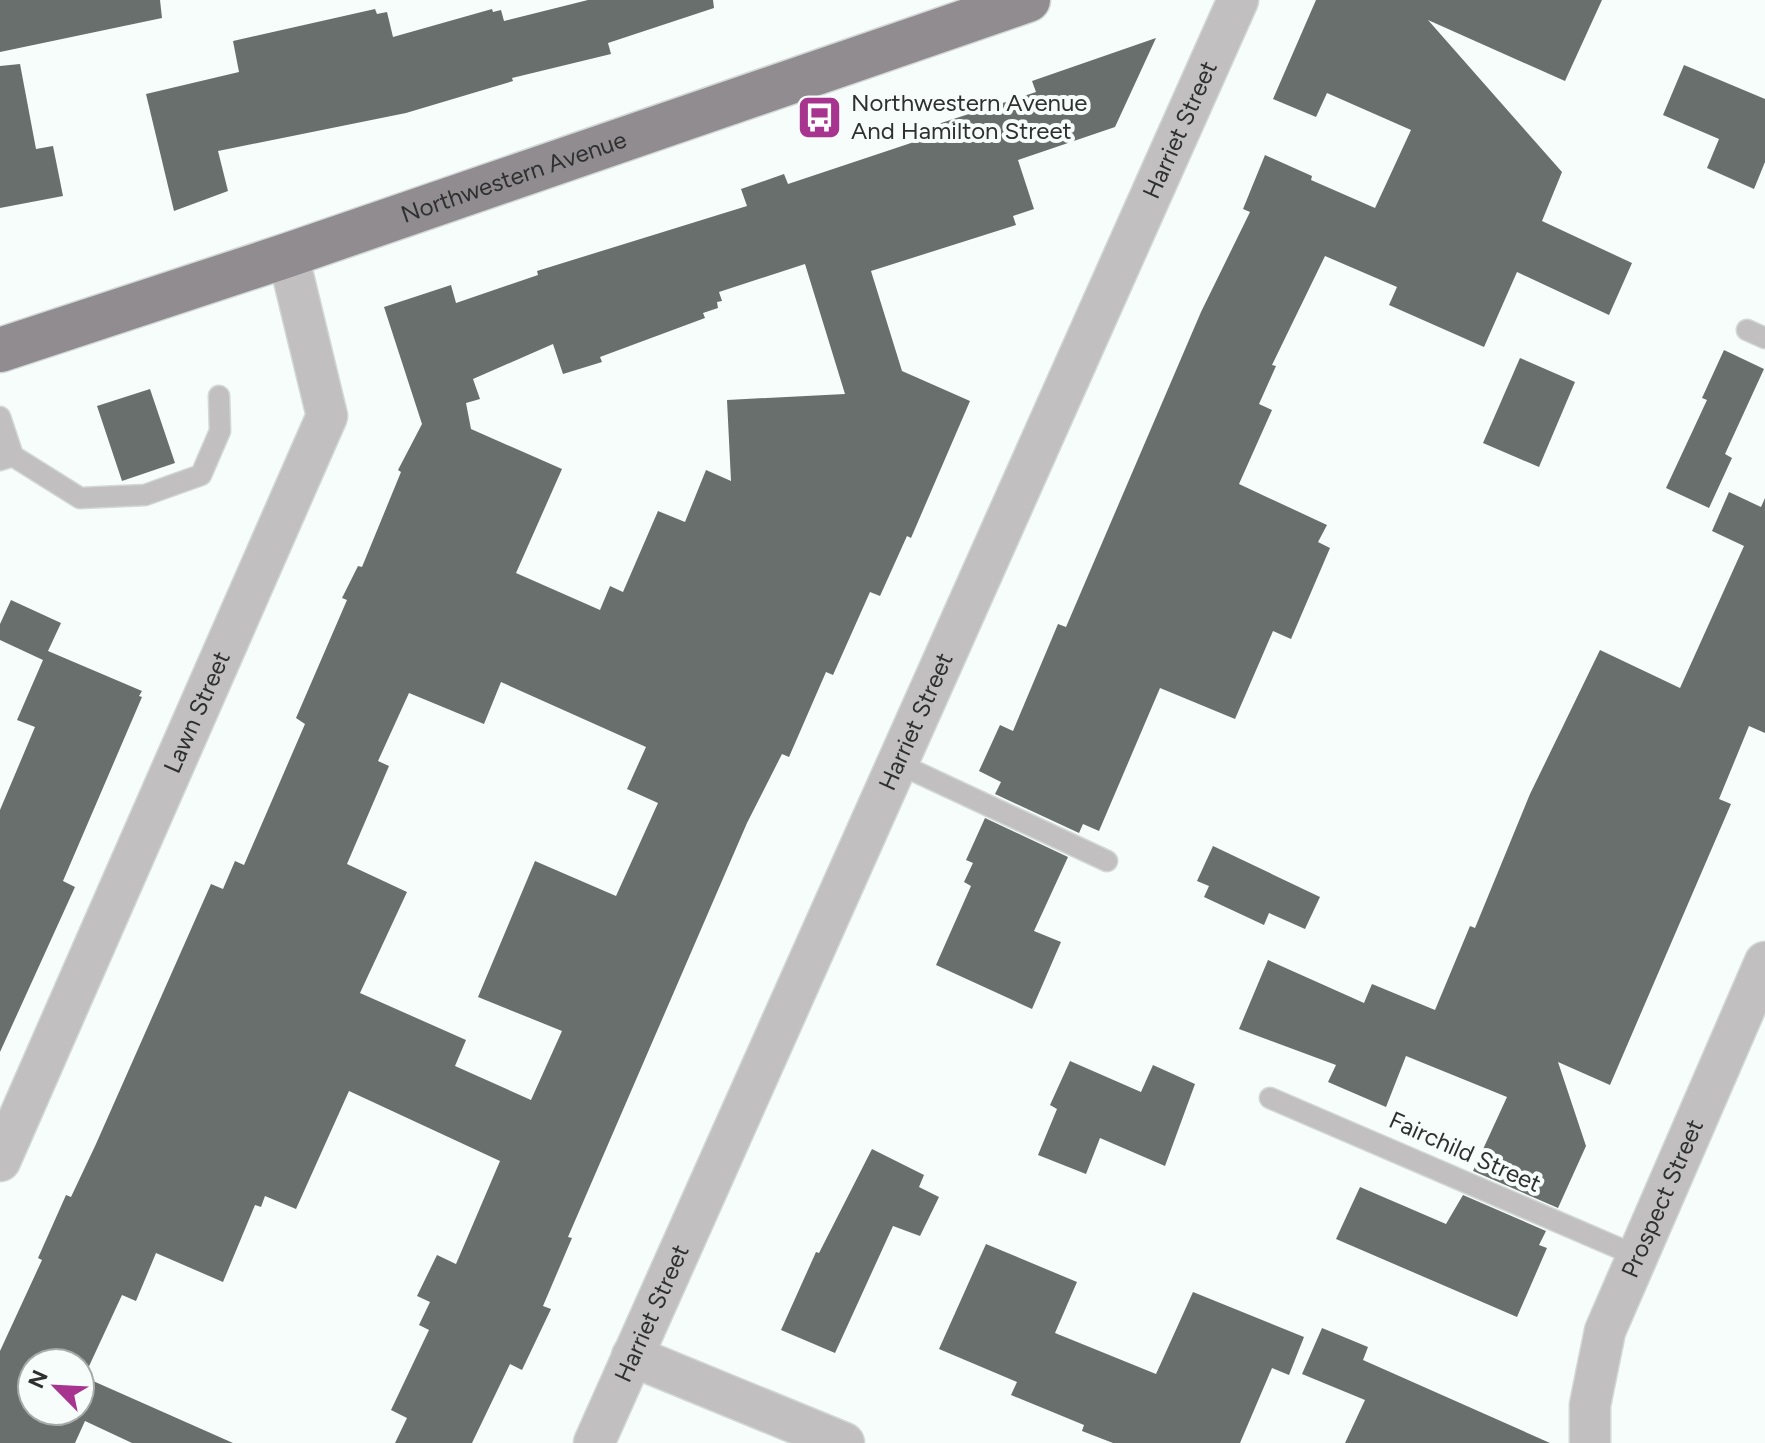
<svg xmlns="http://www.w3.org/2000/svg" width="1765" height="1443" font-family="Figtree,sans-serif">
  <rect width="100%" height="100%" fill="#f6fdfb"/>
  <!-- building -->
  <g fill="#686f6d" fill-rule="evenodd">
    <path d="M0 0H160L162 18 0 52Z"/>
    <path d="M588 0H713L714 8 608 43 611 54 512 78 513 81 406 113 218 151 228 191 174 211 146 94 239 72 233 41 375 9 377 14 387 12 393 37 492 9 493 12 501 10 504 21Z"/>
    <path d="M1316 0H1602L1565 81 1428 20 1562 172 1542 221 1632 263 1609 315 1517 272 1484 347 1389 305 1397 287 1325 256 1272 365 1276 366 1259 404 1272 410 1239 484 1327 525 1318 542 1330 548 1291 639 1273 631 1235 719 1160 688 1099 831 1083 824 1079 833 995 794 1001 782 979 771 1000 725 1013 731 1058 624 1066 627 1201 312 1250 212 1243 209 1265 155 1312 176 1311 180 1375 208 1411 130 1327 93 1316 117 1273 99Z"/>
    <path d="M1156 38 1115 127 1018 160 1034 209 1013 216 1016 225 871 271 902 371 970 401 911 538 907 536 880 596 870 592 833 675 826 672 789 757 782 754 747 823 568 1237 572 1238 543 1306 551 1309 522 1370 510 1364 472 1443H395L407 1418 391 1410 429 1330 419 1325 430 1302 417 1296 437 1255 456 1264 500 1161 349 1091 296 1209 265 1196 261 1207 255 1205 223 1282 156 1253 136 1301 122 1295 84 1377 233 1443H132L85 1421 75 1443H0V1351L42 1260 38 1258 66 1195 71 1197 96 1144 211 884 223 889 235 861 244 865 305 724 296 718 347 600 342 598 358 566 362 567 401 472 398 470 422 424 384 307 451 285 456 303 538 275 537 271 747 206 741 189 784 174 788 184 941 133 938 124 1036 92 1032 81ZM805 264 845 394 727 400 731 481 706 470 685 522 658 511 623 592 610 586 600 610 516 573 562 469 471 429 466 403 480 399 473 379 553 344 563 374 602 362 600 357 705 318 703 313 718 308 717 302 722 301 719 292ZM501 682 646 747 627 789 658 803 616 896 535 861 478 997 562 1031 531 1100 455 1066 466 1040 360 993 407 892 347 864 389 766 378 761 409 693 484 724ZM32 1363H80V1411H32Z"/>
    <path d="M20 64 36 149 53 146 63 196 0 208V66Z"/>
    <path d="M1684 65 1765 99V162L1754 189 1707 168 1719 139 1663 115Z"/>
    <path d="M1724 350 1764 369 1725 454 1732 458 1709 508 1666 488 1707 400 1702 398Z"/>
    <path d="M1520 358 1575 382 1539 467 1483 443Z"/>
    <path d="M150 389 175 463 122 481 97 406Z"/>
    <path d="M1729 492 1761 507 1765 498V733L1749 726 1719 799 1731 804 1610 1085 1558 1062 1586 1146 1558 1208 1473 1171 1507 1097 1406 1056 1386 1107 1328 1082 1336 1065 1239 1029 1268 960 1364 1003 1372 984 1435 1010 1470 926 1475 928 1530 794 1600 650 1680 688 1744 546 1712 531Z"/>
    <path d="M11 600 61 623 48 651 142 691 139 696 142 697 63 881 75 887 0 1052V810L35 727 17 720 43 660 0 640V624Z"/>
    <path d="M985 818 1068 857 1034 931 1061 942 1032 1009 936 965 971 886 964 882 973 863 966 860Z"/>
    <path d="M1213 846 1320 897 1305 929 1269 913 1264 925 1204 897 1209 886 1197 881Z"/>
    <path d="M1070 1061 1141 1092 1153 1065 1195 1084 1165 1166 1100 1138 1086 1174 1038 1155 1057 1109 1050 1105Z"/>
    <path d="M872 1149 924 1175 919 1187 939 1197 920 1236 893 1226 835 1353 781 1330 816 1252 819 1253Z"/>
    <path d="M1360 1187 1446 1224 1463 1195 1546 1231 1539 1245 1547 1248 1517 1317 1336 1239Z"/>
    <path d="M986 1244 1077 1282 1055 1333 1156 1374 1193 1292 1304 1337 1289 1375 1272 1368 1240 1443H1113L1082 1431 1084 1425 1011 1395 1017 1382 939 1349Z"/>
    <path d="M1322 1328 1368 1347 1363 1360 1550 1443H1345L1365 1400 1302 1374Z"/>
  </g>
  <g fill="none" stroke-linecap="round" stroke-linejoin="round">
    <defs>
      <g id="lane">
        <path d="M1747 330 1765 338"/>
        <path d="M0 417 13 456 0 460"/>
        <path d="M13 456 80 498 145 495 201 475 220 431 219 396"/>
        <path d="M897 763 1107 861"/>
        <path d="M1270 1098 1637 1256"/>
      </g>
      <g id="street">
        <path id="s1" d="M0 1161 327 416 288 255"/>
        <path d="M632 1356 844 1443"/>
        <path id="s2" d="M594 1443 1238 0"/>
        <path id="s3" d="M1590 1443V1405L1605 1331 1765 962"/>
      </g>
      <g id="primary">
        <path id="s4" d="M0 350 288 255 1028 0"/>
      </g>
    </defs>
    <!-- lane casing -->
    <use href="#lane" stroke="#d2d8d6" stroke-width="23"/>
    <!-- street casing -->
    <use href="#street" stroke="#d2d8d6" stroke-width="43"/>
    <!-- primary casing -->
    <use href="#primary" stroke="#d2d8d6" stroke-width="47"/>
    <!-- lane -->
    <use href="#lane" stroke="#c1bfc0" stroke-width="20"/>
    <!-- street -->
    <use href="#street" stroke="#c1bfc0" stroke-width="40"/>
    <!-- primary -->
    <use href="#primary" stroke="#918c8f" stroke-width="44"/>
  </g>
  <!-- icons -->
  <defs>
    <symbol id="bus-square" viewBox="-11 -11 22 22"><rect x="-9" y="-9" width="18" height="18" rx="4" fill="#a7348e" stroke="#f6fdfb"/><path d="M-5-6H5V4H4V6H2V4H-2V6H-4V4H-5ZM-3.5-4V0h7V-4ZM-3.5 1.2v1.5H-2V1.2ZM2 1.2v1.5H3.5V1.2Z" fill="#fff"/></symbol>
  </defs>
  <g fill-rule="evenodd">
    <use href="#bus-square" x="794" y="92" width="51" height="51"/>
  </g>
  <g text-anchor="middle" stroke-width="8" stroke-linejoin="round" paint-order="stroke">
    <!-- poi labels -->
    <g font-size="24" fill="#2e3130" stroke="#f6fdfb" text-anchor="start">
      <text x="851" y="111">Northwestern Avenue<tspan x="851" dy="28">And Hamilton Street</tspan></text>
    </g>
    <!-- street labels -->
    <g font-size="24" fill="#2e3130" stroke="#f6fdfb">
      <text dy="8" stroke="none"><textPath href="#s2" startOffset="1438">Harriet Street</textPath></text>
      <text dy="8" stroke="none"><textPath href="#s4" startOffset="542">Northwestern Avenue</textPath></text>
      <text dy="8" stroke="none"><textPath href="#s1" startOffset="490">Lawn Street</textPath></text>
      <text dy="8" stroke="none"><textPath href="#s2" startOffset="790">Harriet Street</textPath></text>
      <text transform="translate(1465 1152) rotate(24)" y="8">Fairchild Street</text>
      <text dy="8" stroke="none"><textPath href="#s3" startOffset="258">Prospect Street</textPath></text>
      <text dy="8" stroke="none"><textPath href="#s2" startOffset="142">Harriet Street</textPath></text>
    </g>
  </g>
  <!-- north arrow -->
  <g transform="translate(56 1387) rotate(294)"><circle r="38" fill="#f6fdfb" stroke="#a6abaa" stroke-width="2"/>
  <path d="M0-6L14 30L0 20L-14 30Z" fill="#a7348e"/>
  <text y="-12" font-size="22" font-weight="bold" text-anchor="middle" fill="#2e3130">N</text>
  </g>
</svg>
